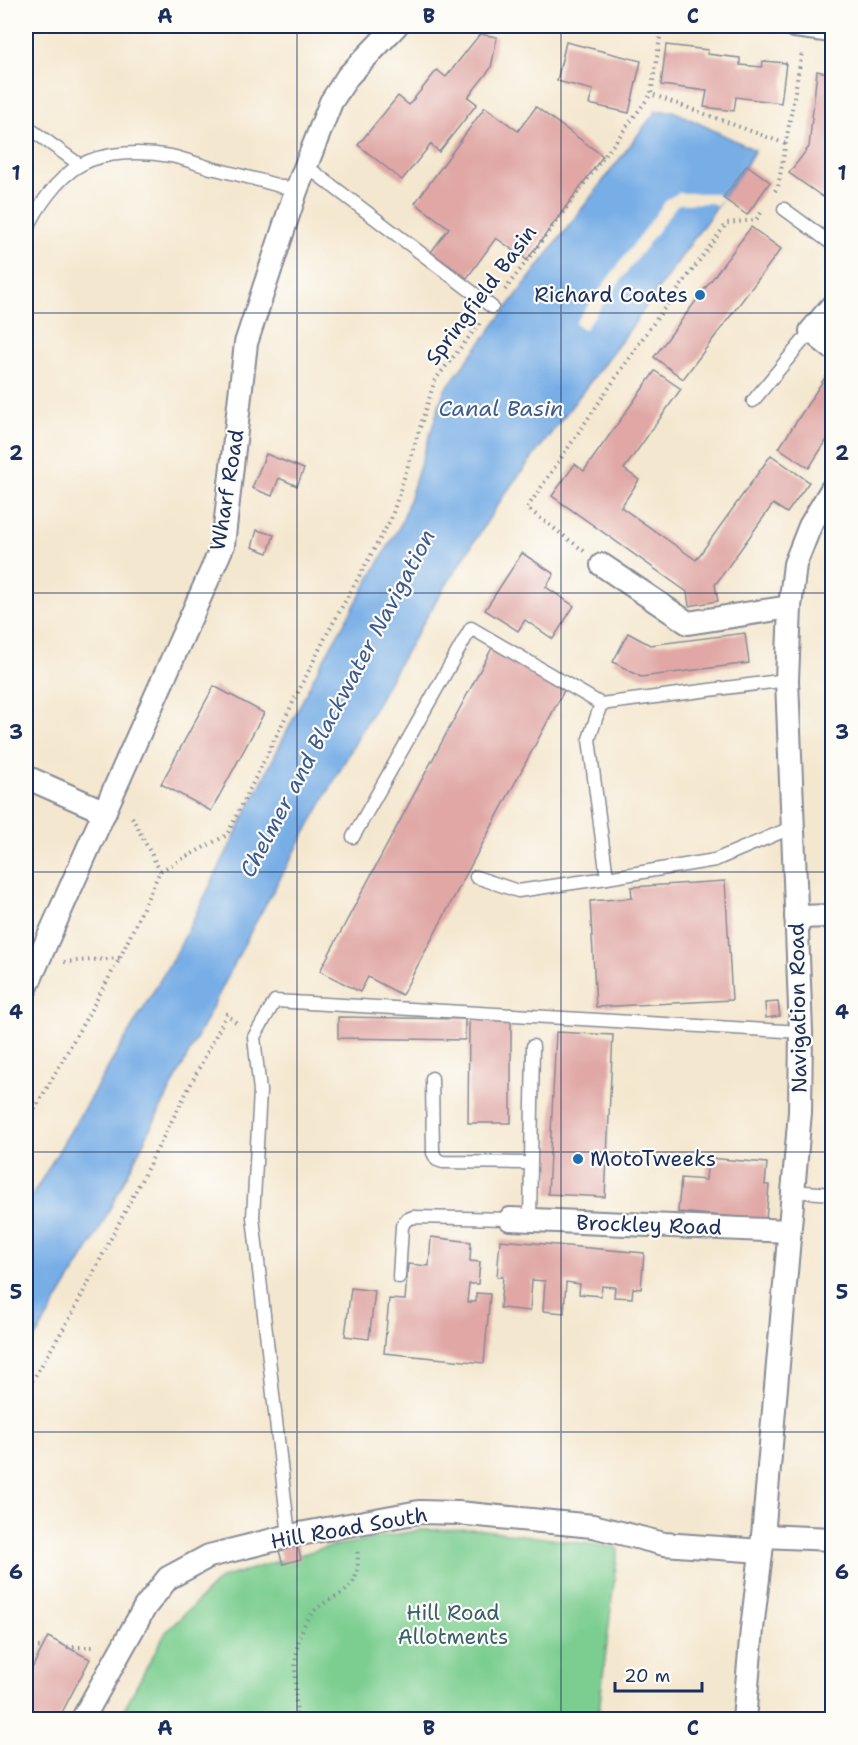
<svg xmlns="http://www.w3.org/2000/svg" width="858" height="1745" font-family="'Shantell Sans',sans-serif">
  <rect width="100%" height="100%" fill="#fdfcf7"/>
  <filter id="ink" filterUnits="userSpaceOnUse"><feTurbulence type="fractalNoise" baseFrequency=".0167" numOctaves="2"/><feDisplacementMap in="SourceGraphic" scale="12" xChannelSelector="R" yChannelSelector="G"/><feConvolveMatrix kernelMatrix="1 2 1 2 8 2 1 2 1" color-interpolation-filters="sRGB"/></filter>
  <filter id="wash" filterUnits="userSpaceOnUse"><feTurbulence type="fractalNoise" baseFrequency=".008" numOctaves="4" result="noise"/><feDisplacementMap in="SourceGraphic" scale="24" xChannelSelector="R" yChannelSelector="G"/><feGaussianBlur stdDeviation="1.35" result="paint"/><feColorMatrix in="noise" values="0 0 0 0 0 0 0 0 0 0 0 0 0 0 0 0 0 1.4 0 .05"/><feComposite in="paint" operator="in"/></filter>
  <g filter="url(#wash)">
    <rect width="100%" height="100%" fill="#f4e7cf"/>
    <!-- green -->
    <path fill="#7cce90" stroke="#4c7e77" stroke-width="1.5" d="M478 1529 618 1548 598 1719 118 1720 166 1632 221 1578 323 1548 420 1530Z"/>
    <!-- water -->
    <path fill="#78aee6" stroke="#4a6ea2" stroke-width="1.5" d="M656 111H673L755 150 746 165 625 336 504 495 436 601 401 660 252 929 95 1238 26 1353V1206L178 950 317 671 402 522 444 391Z"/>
    <!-- pier -->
    <path fill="#f4e7cf" d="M678 193H715L723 198 717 206 712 203 680 204 677 205 584 330 575 323 667 199Z"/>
    <g id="blocks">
      <!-- building -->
      <g fill="#e0a7a5">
        <path d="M480 34 497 37 491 68 468 97 477 104 439 152 431 144 402 180 358 145 398 96 409 105 437 70 446 77Z"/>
        <path d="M566 42 641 61 629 113 589 104 593 90 557 81Z"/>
        <path d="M666 45 708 50 707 54 740 58V65L762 67 763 61 786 63 781 103 736 97 734 111 704 107 707 91 661 85Z"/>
        <path d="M817 71 832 74V185L823 197 789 173 809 147Z"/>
        <path d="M485 107 518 131 536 107 603 156 527 260 496 238 467 278 431 252 449 228 415 203Z"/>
        <path d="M747 165 770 182 747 215 723 198Z"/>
        <path d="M751 227 781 249 683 379 654 357Z"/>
        <path d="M830 370 832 372V432L809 468 779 448Z"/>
        <path d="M655 371 681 389 624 469 639 480 621 507 696 560 771 455 809 482 787 513 773 504 715 585 718 601 689 606 687 592 552 496 575 464 584 471Z"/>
        <path d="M266 454 304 469 297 486 279 478 272 496 252 488Z"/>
        <path d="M257 530 274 535 268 553 252 547Z"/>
        <path d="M522 553 554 574 546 587 574 606 553 639 525 620 518 631 485 610Z"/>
        <path d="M628 633 650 645 745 633 749 663 641 677 613 662Z"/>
        <path d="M493 646 567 685 402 995 368 977 360 992 320 971Z"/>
        <path d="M214 686 264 713 211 811 161 784Z"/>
        <path d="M725 881 732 1000 596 1007 590 901 632 898 631 887Z"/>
        <path d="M778 1002 780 1016 766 1018 765 1003Z"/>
        <path d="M338 1017 465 1019V1040L338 1038Z"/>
        <path d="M469 1019H511V1123H468Z"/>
        <path d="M556 1032 613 1035 605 1197 548 1194Z"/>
        <path d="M708 1158 767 1163 765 1185H769L766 1220 678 1212 681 1178 706 1180Z"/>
        <path d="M431 1237 471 1242 470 1261 480 1262 478 1284H469L467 1302H476V1293L490 1294 484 1363 384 1353 389 1299 405 1300 408 1264 429 1266Z"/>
        <path d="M500 1240 644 1253 641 1289 633 1288 632 1298 614 1297 615 1287 602 1286 601 1296 579 1294 580 1284 566 1282 564 1313 543 1311 545 1281 532 1280 530 1311 500 1308 503 1277H497Z"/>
        <path d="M351 1288 375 1291 369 1339 345 1336Z"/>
        <path d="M297 1543 301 1559 283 1564 278 1548Z"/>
        <path d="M48 1637 90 1659 58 1720H26V1680Z"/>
      </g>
    </g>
  </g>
  <g filter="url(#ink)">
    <use href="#blocks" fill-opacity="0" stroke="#888b96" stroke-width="1.5"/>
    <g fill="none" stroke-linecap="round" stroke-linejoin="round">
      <defs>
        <g id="service">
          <path d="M26 126 80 165"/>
          <path d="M306 166 492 307"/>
          <path d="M784 209 832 244"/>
          <path d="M26 232C36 209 57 178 80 165 106 151 143 151 171 156 185 159 198 164 211 168 240 175 268 182 296 191"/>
          <path d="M753 401 811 331"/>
          <path d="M353 837 471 628 601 704"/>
          <path d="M476 877 518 891 607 878 715 860 793 827"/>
          <path d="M607 878 589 739 601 704 787 680"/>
          <path d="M432 1078 433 1153 437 1160 443 1162 531 1163"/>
          <path d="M792 1191 832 1194"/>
          <path d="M530 1220 533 1046"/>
          <path d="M399 1277 402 1226 406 1220 413 1217 510 1219"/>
          <path d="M289 1536 253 1217 260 1091 254 1037 275 1001 801 1032"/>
        </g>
        <g id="minor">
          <path d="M795 26 832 31"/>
          <path d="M832 306 811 331 832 348"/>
          <path d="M602 565 688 623 790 607"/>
          <path d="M26 777 105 812"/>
          <path d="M796 917 832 916"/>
          <path d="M26 988 223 545 246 343 296 191 331 102 348 76 396 26"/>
          <path d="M510 1219 789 1231"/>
          <path d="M763 1536 832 1539"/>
          <path d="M82 1720 145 1607 168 1578 209 1556 289 1536 419 1512 458 1513 593 1526 664 1544 761 1551"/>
          <path d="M744 1720 752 1629 763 1536 800 1112 801 1032 787 680 790 607 795 564 810 526 832 489"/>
        </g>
      </defs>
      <!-- service casing -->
      <use href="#service" stroke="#888b96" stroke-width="15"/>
      <!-- minor casing -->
      <use href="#minor" stroke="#888b96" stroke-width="26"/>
      <!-- path -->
      <g stroke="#888b96" stroke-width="4" stroke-dasharray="1.5 4.5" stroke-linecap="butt">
        <path d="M662 26 651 94 786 144"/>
        <path d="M775 191 778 187 802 52"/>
        <path d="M505 290 651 94"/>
        <path d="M584 551 527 508 647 332 727 223 756 220 763 210"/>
        <path d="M132 817 160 871"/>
        <path d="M64 962 120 958"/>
        <path d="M26 1125 120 958 160 871 227 835 328 632 391 519 435 380 480 323"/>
        <path d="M26 1391 71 1316 227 1014 238 1024"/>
        <path d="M26 1647H43"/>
        <path d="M67 1647H94"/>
        <path d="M297 1720C296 1689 290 1650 306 1622 326 1587 364 1605 357 1548"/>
      </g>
      <!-- service -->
      <use href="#service" stroke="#fff" stroke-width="12"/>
      <!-- minor -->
      <use href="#minor" stroke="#fff" stroke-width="22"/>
    </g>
  </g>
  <!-- grid -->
  <path fill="none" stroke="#1b2f5e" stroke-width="1.5" stroke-opacity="0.55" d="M297 26V1720M561 26V1720M26 313H832M26 593H832M26 872H832M26 1152H832M26 1432H832"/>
  <!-- markers -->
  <g fill="#1f6fb2" stroke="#fdfcf7" stroke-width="2">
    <circle cx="700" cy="295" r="6"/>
    <circle cx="578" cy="1159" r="6"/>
  </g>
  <g text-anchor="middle" stroke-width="4.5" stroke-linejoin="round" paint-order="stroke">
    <!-- street labels -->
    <g font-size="21" fill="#1b2f5e" stroke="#fdfcf7">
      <text transform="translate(481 295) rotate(-53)" y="7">Springfield Basin</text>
      <text transform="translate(227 490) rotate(-81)" y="7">Wharf Road</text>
      <text transform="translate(798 1008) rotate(-91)" y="7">Navigation Road</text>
      <text transform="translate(649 1225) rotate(2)" y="7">Brockley Road</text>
      <text transform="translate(349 1528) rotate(-10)" y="7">Hill Road South</text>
    </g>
    <!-- poi labels -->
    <g font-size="21" fill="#1b2f5e" stroke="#fdfcf7" text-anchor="end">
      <text x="688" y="302">Richard Coates</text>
      <text x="590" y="1166" text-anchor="start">MotoTweeks</text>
    </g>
    <!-- park labels -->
    <g font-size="21" fill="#385f6d" stroke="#fdfcf7">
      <text x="453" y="1620">Hill Road<tspan x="453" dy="24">Allotments</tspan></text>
    </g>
    <!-- water labels -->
    <g font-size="22" font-style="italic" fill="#3c5b8e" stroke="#fdfcf7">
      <text x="501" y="416">Canal Basin</text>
      <text transform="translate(337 703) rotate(-62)" y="8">Chelmer and Blackwater Navigation</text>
    </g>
  </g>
  <!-- margin -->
  <rect width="858" height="1745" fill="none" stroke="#fdfcf7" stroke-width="66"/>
  <!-- scale -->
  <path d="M615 1682v9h87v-9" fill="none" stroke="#1b2f5e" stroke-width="3"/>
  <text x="624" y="1682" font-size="18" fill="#1b2f5e" stroke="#fdfcf7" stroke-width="4.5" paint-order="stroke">20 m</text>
  <rect x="33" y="33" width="792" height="1679" fill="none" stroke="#1b2f5e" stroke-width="2"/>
  <g font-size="20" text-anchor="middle" font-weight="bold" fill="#1b2f5e">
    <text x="165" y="23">A</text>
    <text x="429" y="23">B</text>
    <text x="693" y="23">C</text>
    <text x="16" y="180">1</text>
    <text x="842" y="180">1</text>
    <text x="16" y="460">2</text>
    <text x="842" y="460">2</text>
    <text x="16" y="739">3</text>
    <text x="842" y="739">3</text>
    <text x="16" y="1019">4</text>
    <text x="842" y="1019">4</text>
    <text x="16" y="1299">5</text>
    <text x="842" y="1299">5</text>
    <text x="16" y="1579">6</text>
    <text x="842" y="1579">6</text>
    <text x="165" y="1735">A</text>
    <text x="429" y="1735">B</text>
    <text x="693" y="1735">C</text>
  </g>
</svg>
